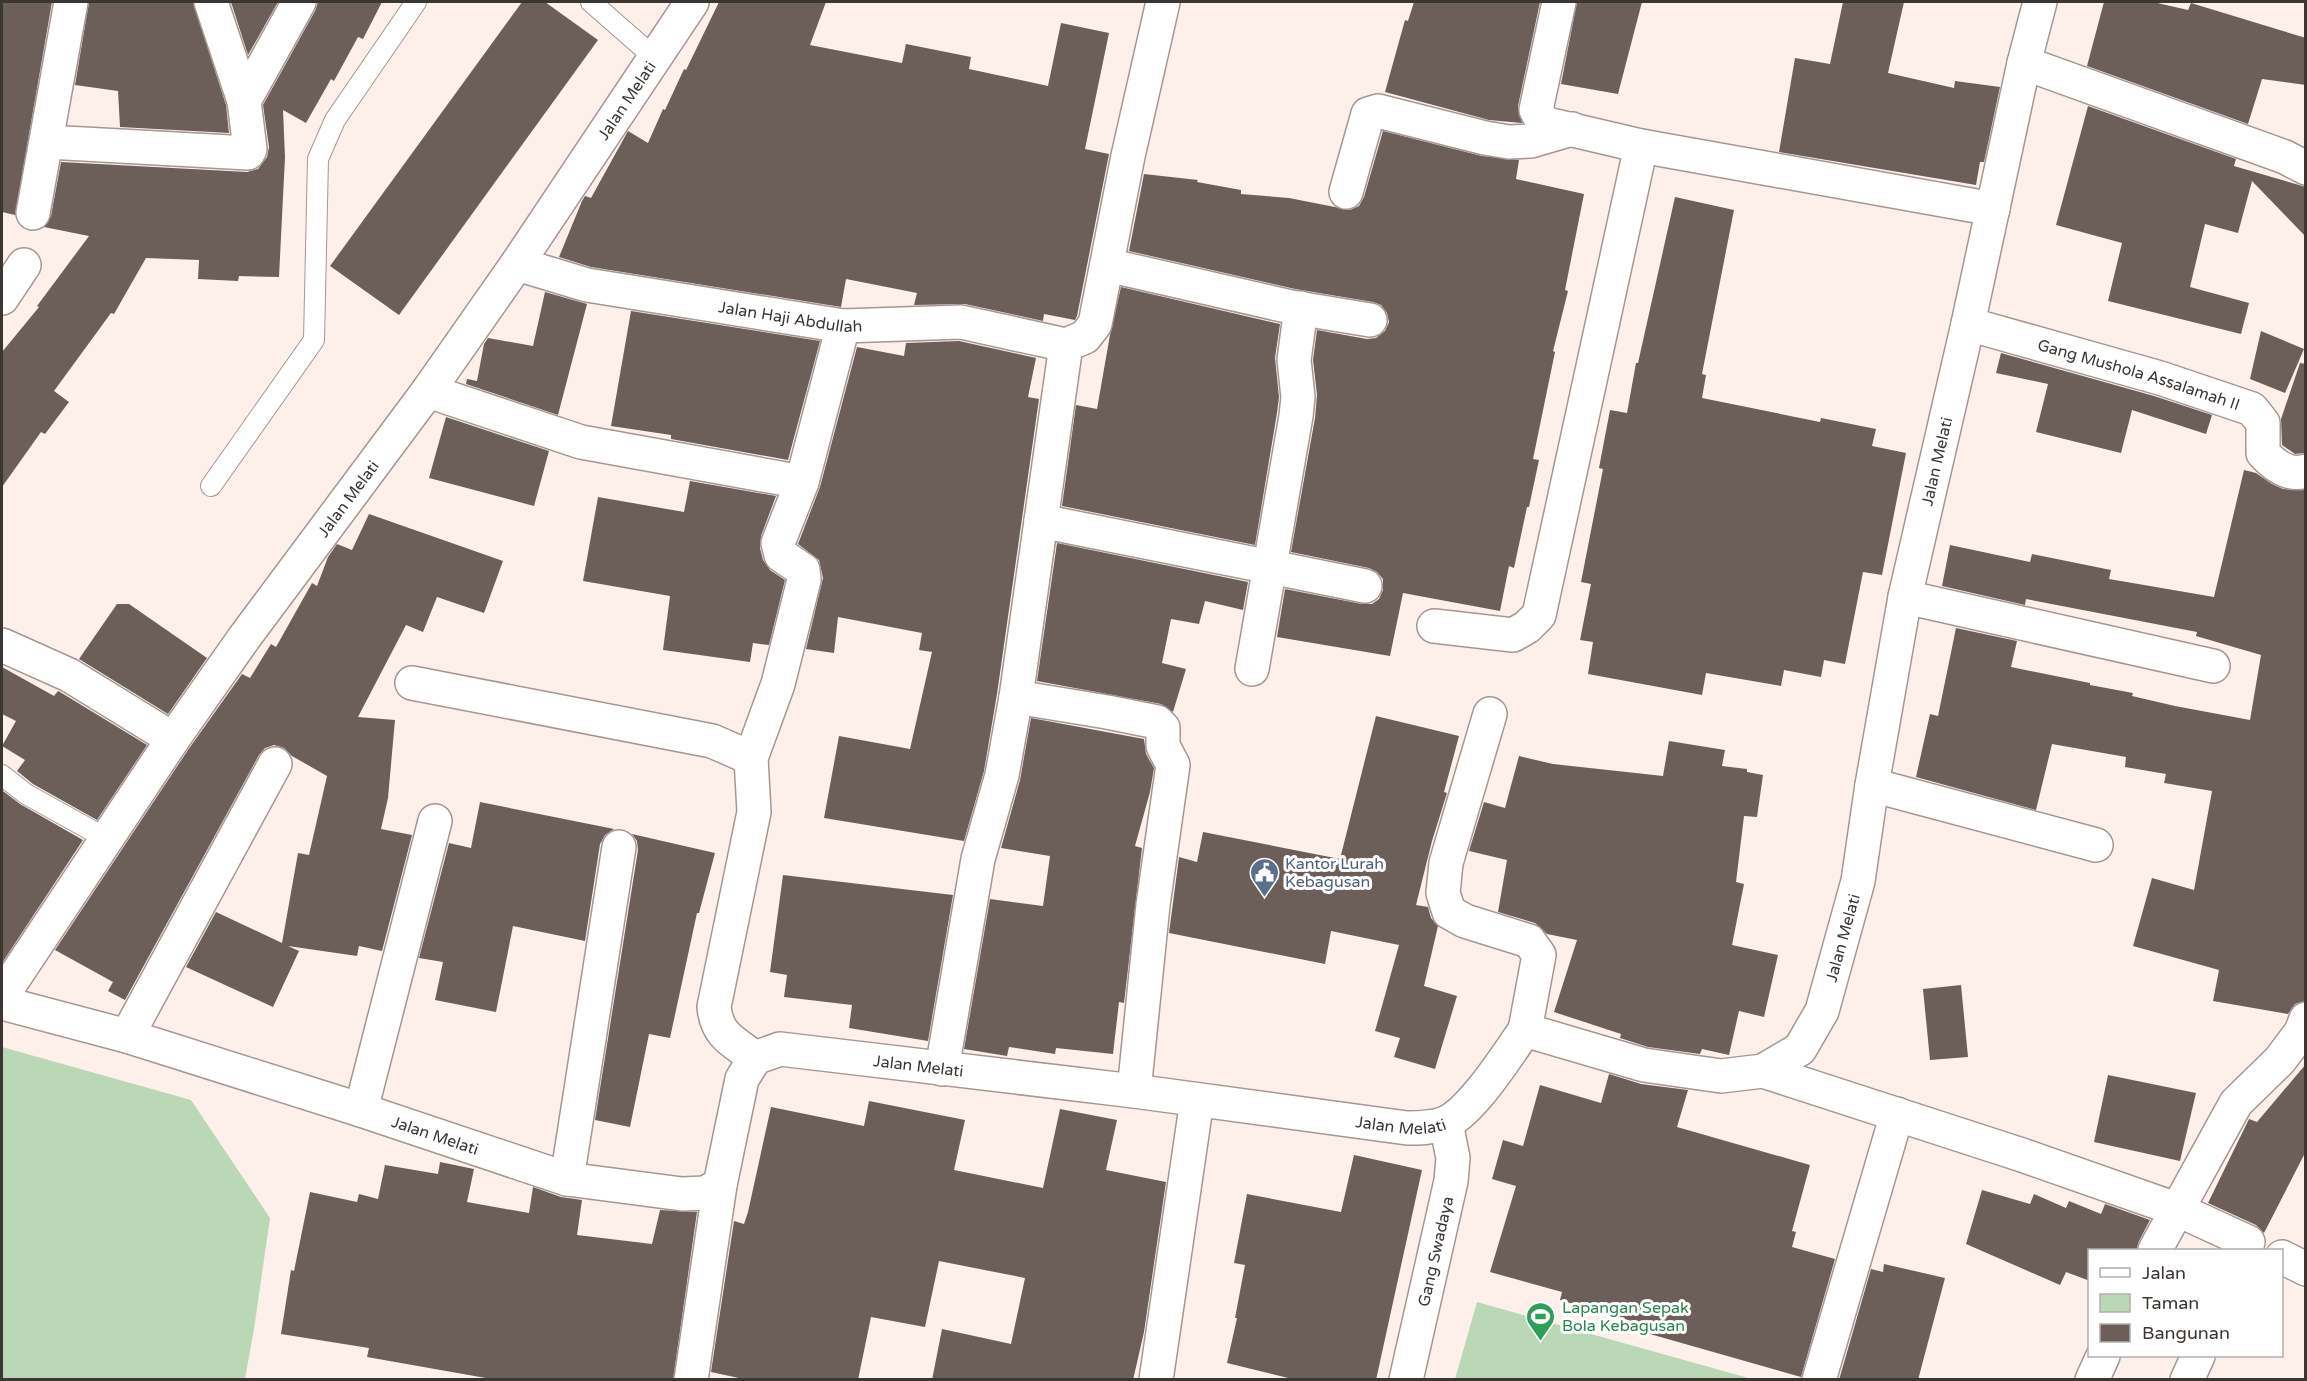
<svg xmlns="http://www.w3.org/2000/svg" width="2307" height="1381" font-family="'Varela Round',sans-serif">
  <rect width="100%" height="100%" fill="#fdf0eb"/>
  <!-- green -->
  <g fill="#bad8b5">
    <path d="M2 1047 191 1100 270 1218 254 1329 245 1379H2Z"/>
    <path d="M1477 1302 1752 1379H1455Z"/>
  </g>
  <!-- building -->
  <g fill="#6c5f5a">
    <path d="M2 2H52L15 215 2 212Z"/>
    <path d="M89 2H193L226 105 229 133 120 127 118 91 75 85Z"/>
    <path d="M231 2H278L248 55Z"/>
    <path d="M318 2H382L363 39 358 37 334 81 331 79 306 123 283 110 285 157 279 277 239 276 238 281 198 279 199 260 146 258 114 314 111 313 54 391 69 402 45 434 41 432 2 487V352L39 307 37 306 89 236 44 227 51 216 61 162 247 172 258 169 267 157 269 147 263 105 315 11Z"/>
    <path d="M522 2H545L598 40 399 315 330 266Z"/>
    <path d="M719 2H826L810 45 902 63 906 44 971 57 969 69 1048 86 1061 23 1109 33 1085 149 1109 154 1077 316 1075 320 1044 314 1043 321 965 304 914 305 917 293 846 279 841 307 591 267 559 257 582 201 585 196 591 198 628 131 648 143 663 109 665 110 684 69 686 70Z"/>
    <path d="M1414 2H1540L1518 106 1522 123 1489 120 1385 92 1405 20 1408 21Z"/>
    <path d="M1577 2H1642L1618 94 1561 84Z"/>
    <path d="M1843 2H1904L1888 73 1954 88 1955 81 2000 87 1984 162H1980L1976 185 1779 152 1795 58 1830 64Z"/>
    <path d="M2104 2H2153L2188 10 2191 3 2306 38V85L2262 79 2248 124 2087 66Z"/>
    <path d="M2088 106 2236 159 2234 166 2306 187V237L2252 181 2238 233 2205 224 2190 287 2249 303 2241 334 2108 301 2122 243 2056 225Z"/>
    <path d="M1383 131 1482 156 1519 160 1516 179 1584 194 1565 290 1568 291 1553 351 1555 352 1533 459 1539 460 1529 507H1527L1514 568 1509 566 1500 611 1403 593 1390 656 1277 637 1285 589 1362 604H1372L1379 599 1383 590V579L1377 572 1369 568 1291 552 1315 418 1317 395 1313 360 1317 330 1367 339 1376 338 1385 331 1389 322 1387 313 1381 305 1373 302 1295 289 1129 251 1144 174 1198 180 1197 182 1241 190V194L1289 198 1350 210 1359 206 1364 197Z"/>
    <path d="M1675 197 1734 210 1702 374 1706 375 1702 398 1820 422 1821 418 1876 429 1872 446 1906 453 1882 575 1863 572 1845 664 1824 660 1821 677 1784 670 1781 686 1706 673 1702 695 1588 674 1593 642 1580 640 1591 584 1581 582 1603 469 1599 468 1610 410 1627 413 1636 363H1638Z"/>
    <path d="M1121 287 1280 324 1275 358 1279 397 1277 413 1255 545 1062 506 1076 405 1097 409 1110 335Z"/>
    <path d="M545 292 587 304 558 415 466 384 467 379 477 381 484 344 488 338 533 346Z"/>
    <path d="M631 311 820 341 788 460 671 439V435L611 426Z"/>
    <path d="M2261 331 2304 349 2285 393 2250 379Z"/>
    <path d="M959 341 1036 358 1028 397 1039 399 997 694 984 771 964 841 824 818 839 736 910 749 932 652 919 650 922 633 838 617 834 653 806 649 823 578 819 560 798 544 820 487 857 347 904 356 906 343Z"/>
    <path d="M2001 353 2154 396 2212 415 2206 434 2132 410 2121 453 2036 432 2048 384 1996 373Z"/>
    <path d="M2300 363 2306 364V453L2295 454 2282 445 2281 419Z"/>
    <path d="M446 417 549 451 534 506 429 478Z"/>
    <path d="M2244 470 2256 473 2272 484 2283 489 2306 490V1001L2295 1004 2288 1014 2213 1001 2219 970 2133 946 2152 878 2194 890 2212 791 2164 783 2166 774 2125 767 2126 757 2052 744 2036 810 1916 777 1930 714 1938 716 1956 628 2017 641 2011 667 2090 683V685L2133 693 2132 696 2175 706 2250 720 2261 655 2196 636 2197 632 2026 599 2025 605 1942 586 1950 545 2030 562 2032 554 2111 570 2109 579 2214 597Z"/>
    <path d="M690 481 776 496 761 536 760 548 763 560 770 570 785 580 769 645 753 643 750 662 663 650 670 596 583 581 598 497 684 512Z"/>
    <path d="M369 514 503 561 484 613 437 597 423 632 406 625 358 717 395 720 388 798 381 829 412 835 382 951 359 946 357 956 288 946 299 951 273 1007 186 967 216 912 282 943 298 853 309 855 327 776 292 756 284 748 274 745 265 748 259 755 125 1000 108 991 113 982 55 950 188 750 242 674 250 678 271 644 276 647 312 583 317 586 328 557 337 544 352 550Z"/>
    <path d="M1057 543 1248 582 1243 610 1205 601 1199 624 1171 619 1162 663 1186 669 1173 712 1161 704 1037 681Z"/>
    <path d="M117 604H129L207 658 168 714 79 659Z"/>
    <path d="M2 667 54 696 58 691 60 692 147 745 97 820 33 784 17 771 25 760 2 746 16 721 2 714Z"/>
    <path d="M1376 716 1459 736 1444 792 1447 793 1432 841 1416 905 1428 907 1431 918 1438 926 1424 986 1457 996 1435 1069 1394 1057 1400 1038 1375 1031 1399 945 1331 931 1325 964 1169 933 1179 857 1197 862 1203 832 1340 859Z"/>
    <path d="M1031 718 1144 739 1146 754 1154 768 1150 792 1135 846 1142 848 1124 1003 1119 1002 1113 1054 1056 1048 1055 1054 1009 1047 1007 1056 964 1049 990 899 1043 906 1050 856 1001 848 1020 780Z"/>
    <path d="M1669 741 1725 750 1722 766 1747 769V772L1763 775 1757 817 1744 816 1736 882 1744 884 1732 945 1778 955 1764 1017 1739 1011 1729 1055 1702 1049 1700 1054 1648 1047 1620 1038 1621 1034 1554 1012 1577 940 1547 934 1535 923 1498 912 1507 860 1469 851 1484 802 1505 808 1519 756 1553 764 1663 776Z"/>
    <path d="M3 791 20 804 83 840 2 963V794Z"/>
    <path d="M480 802 614 829 605 835 600 844 585 941 513 926 496 1012 435 1000 443 962 419 958 449 843 471 848Z"/>
    <path d="M632 834 715 853 699 913H697L670 1038 649 1034 630 1127 595 1120 638 850 637 841Z"/>
    <path d="M783 875 953 895 928 1041 849 1028 852 1005 784 997 787 975 770 972Z"/>
    <path d="M1961 985 1968 1057 1930 1060 1923 989Z"/>
    <path d="M2306 1064V1151L2264 1233 2256 1225 2208 1203 2249 1119 2257 1122Z"/>
    <path d="M1609 1074 1641 1084 1688 1090 1677 1127 1810 1165 1792 1231 1796 1232 1792 1247 1835 1259 1801 1377 1650 1334 1652 1327 1560 1300 1562 1292 1490 1272 1516 1186 1492 1179 1503 1140 1523 1146 1540 1085 1601 1103Z"/>
    <path d="M2108 1075 2196 1093 2180 1161 2094 1142Z"/>
    <path d="M869 1101 965 1120 954 1170 1043 1188 1060 1109 1117 1120 1106 1170 1166 1182 1144 1332 1133 1380H932L942 1329 1011 1344 1025 1278 939 1261 925 1327 871 1317 858 1380H748L711 1372 734 1221 744 1224 748 1212 771 1107 864 1126Z"/>
    <path d="M1354 1155 1422 1170 1376 1380H1296L1227 1363 1237 1318H1235L1245 1265 1234 1263 1247 1194 1341 1212Z"/>
    <path d="M440 1162 474 1169 467 1202 529 1213 533 1187 561 1197 582 1200 577 1235 652 1244 660 1210 697 1212 673 1380H497L367 1357 369 1348 281 1334 291 1270 294 1271 310 1192 357 1202 359 1194 378 1199 385 1165 438 1174Z"/>
    <path d="M1982 1190 2030 1204 2034 1194 2066 1208 2069 1201 2101 1214 2105 1204 2150 1220 2139 1241 2136 1251H2090V1281L2066 1272 2060 1285 1966 1244Z"/>
    <path d="M1884 1264 1945 1278 1918 1380H1839L1871 1269 1883 1272Z"/>
  </g>
  <g fill="none" stroke-linecap="round" stroke-linejoin="round">
    <defs>
      <g id="lane">
        <path d="M591 2 655 58"/>
        <path d="M211 486 314 340 318 159 335 120 416 2"/>
        <path d="M2 775 26 794 107 839"/>
      </g>
      <g id="street">
        <path d="M211 2 244 101"/>
        <path d="M1559 2 1536 110 1543 123 1641 146 1993 209"/>
        <path d="M2024 63 2285 157 2306 168"/>
        <path d="M47 142 248 153 250 149 244 101 299 2"/>
        <path d="M1346 192 1368 114 1378 111 1485 138 1509 142 1531 141 1572 129"/>
        <path d="M33 213 71 2"/>
        <path id="s1" d="M517 264 587 285 843 326 961 322 1066 345"/>
        <path d="M1107 265 1291 307 1370 320"/>
        <path d="M2 298 24 265"/>
        <path id="s2" d="M1968 324 2160 378 2252 409 2263 423V453C2273 464 2288 477 2306 471"/>
        <path d="M1066 345 1085 337 1095 324 1128 156 1163 2"/>
        <path d="M428 391 581 442 802 482"/>
        <path d="M1041 521 1365 586"/>
        <path d="M1905 597 2213 666"/>
        <path d="M1434 626 1513 635 1527 627 1539 615 1641 146"/>
        <path d="M2 645 69 675 173 739"/>
        <path d="M1252 669 1296 416 1298 397 1294 360 1301 308"/>
        <path d="M412 683 712 741 751 758 754 812 714 1007C717 1036 733 1041 755 1058"/>
        <path d="M1016 697 1107 712 1157 722 1163 728V746L1173 765 1153 905 1134 1091"/>
        <path d="M1490 714 1446 863 1443 893 1449 912 1465 921 1529 941 1539 955 1525 1030"/>
        <path d="M751 758 778 684 804 580 803 570 781 555 778 543 802 482 843 326"/>
        <path d="M1872 785 2096 845"/>
        <path id="s3" d="M2 996 173 739 244 638 428 391 517 264 692 2"/>
        <path id="s4" d="M2 1003 127 1036 361 1110 567 1179 682 1194 705 1193 720 1185 742 1079 755 1058 780 1049 1134 1091 1407 1128C1419 1128 1431 1128 1443 1124 1470 1115 1508 1054 1525 1030L1644 1065 1721 1076 1763 1071 1800 1049 1822 1011 1858 881 1872 785 1905 597 1968 324 2024 63 2040 2"/>
        <path d="M127 1036 275 764"/>
        <path d="M942 1069 978 859 1002 775 1016 697 1066 345"/>
        <path d="M1763 1071 2022 1155 2176 1209 2248 1242 2245 1250"/>
        <path d="M361 1110 435 821"/>
        <path d="M567 1179 619 847"/>
        <path d="M2155 1250 2236 1103 2280 1060 2301 1032 2306 1019"/>
        <path d="M2282 1257 2306 1269"/>
        <path d="M691 1380 720 1185"/>
        <path d="M1156 1380 1197 1100"/>
        <path id="s5" d="M1406 1380 1451 1181 1453 1158 1446 1123"/>
        <path d="M1819 1380 1897 1114"/>
        <path d="M2092 1380 2103 1356"/>
        <path d="M2187 1380 2198 1356"/>
      </g>
    </defs>
    <!-- lane casing -->
    <use href="#lane" stroke="#a59691" stroke-width="22"/>
    <!-- street casing -->
    <use href="#street" stroke="#a59691" stroke-width="36"/>
    <!-- lane -->
    <use href="#lane" stroke="#fff" stroke-width="20"/>
    <!-- street -->
    <use href="#street" stroke="#fff" stroke-width="33"/>
  </g>
  <!-- icons -->
  <defs>
    <symbol id="civic-pin" viewBox="-11 -11 22 30"><path d="M0 17L-7.5 6A9.5 9.5 0 1 1 7.5 6Z" fill="#5c6f8a" stroke="#fff"/><path d="M-.6-6.5H3V-4.5H.6V-3L4-1V1h2V6H-6V1h2V-1L-.6-3ZM-1.2 2.5V6h2.4V2.5Z" fill="#fff"/></symbol>
    <symbol id="stadium-pin" viewBox="-11 -11 22 30"><path d="M0 17L-7.5 6A9.5 9.5 0 1 1 7.5 6Z" fill="#2e9e5b" stroke="#fff"/><path d="M0-5a6.5 5 0 1 0 0 10a6.5 5 0 1 0 0-10ZM-3.5-1.8h7v3.6h-7Z" fill="#fff"/></symbol>
  </defs>
  <g fill-rule="evenodd">
    <use href="#civic-pin" x="1248" y="856" width="33" height="45"/>
    <use href="#stadium-pin" x="1524" y="1300" width="33" height="45"/>
  </g>
  <g text-anchor="middle" stroke-width="6" stroke-linejoin="round" paint-order="stroke">
    <!-- street labels -->
    <g font-size="16" fill="#3c3633" stroke="#fff">
      <text dy="6" stroke="none"><textPath href="#s3" startOffset="1092">Jalan Melati</textPath></text>
      <text dy="6" stroke="none"><textPath href="#s1" startOffset="279">Jalan Haji Abdullah</textPath></text>
      <text dy="6" stroke="none"><textPath href="#s2" startOffset="178">Gang Mushola Assalamah II</textPath></text>
      <text dy="6" stroke="none"><textPath href="#s4" startOffset="2595">Jalan Melati</textPath></text>
      <text dy="6" stroke="none"><textPath href="#s3" startOffset="606">Jalan Melati</textPath></text>
      <text dy="6" stroke="none"><textPath href="#s4" startOffset="2109">Jalan Melati</textPath></text>
      <text dy="6" stroke="none"><textPath href="#s4" startOffset="1047">Jalan Melati</textPath></text>
      <text dy="6" stroke="none"><textPath href="#s4" startOffset="1533">Jalan Melati</textPath></text>
      <text dy="6" stroke="none"><textPath href="#s4" startOffset="453">Jalan Melati</textPath></text>
      <text dy="6" stroke="none"><textPath href="#s5" startOffset="132">Gang Swadaya</textPath></text>
    </g>
    <!-- service labels -->
    <g font-size="16" fill="#4e5e75" stroke="#fff" text-anchor="start">
      <text x="1285" y="869">Kantor Lurah<tspan x="1285" dy="18">Kebagusan</tspan></text>
    </g>
    <!-- leisure labels -->
    <g font-size="16" fill="#27864d" stroke="#fff" text-anchor="start">
      <text x="1562" y="1313">Lapangan Sepak<tspan x="1562" dy="18">Bola Kebagusan</tspan></text>
    </g>
  </g>
  <!-- border -->
  <rect width="2307" height="1381" fill="none" stroke="#3c3633" stroke-width="6"/>
  <!-- legend -->
  <rect x="2088" y="1249" width="195" height="108" fill="#ffffff" stroke="#b1afad" stroke-width="1.5"/>
  <rect x="2100" y="1268" width="30" height="9" fill="#ffffff" stroke="#b1afad" stroke-width="1.5"/>
  <text x="2142" y="1279" font-size="18" fill="#3c3633">Jalan</text>
  <rect x="2100" y="1294" width="30" height="18" fill="#bad8b5" stroke="#b1afad" stroke-width="1.5"/>
  <text x="2142" y="1309" font-size="18" fill="#3c3633">Taman</text>
  <rect x="2100" y="1324" width="30" height="18" fill="#6c5f5a" stroke="#b1afad" stroke-width="1.5"/>
  <text x="2142" y="1339" font-size="18" fill="#3c3633">Bangunan</text>
</svg>
